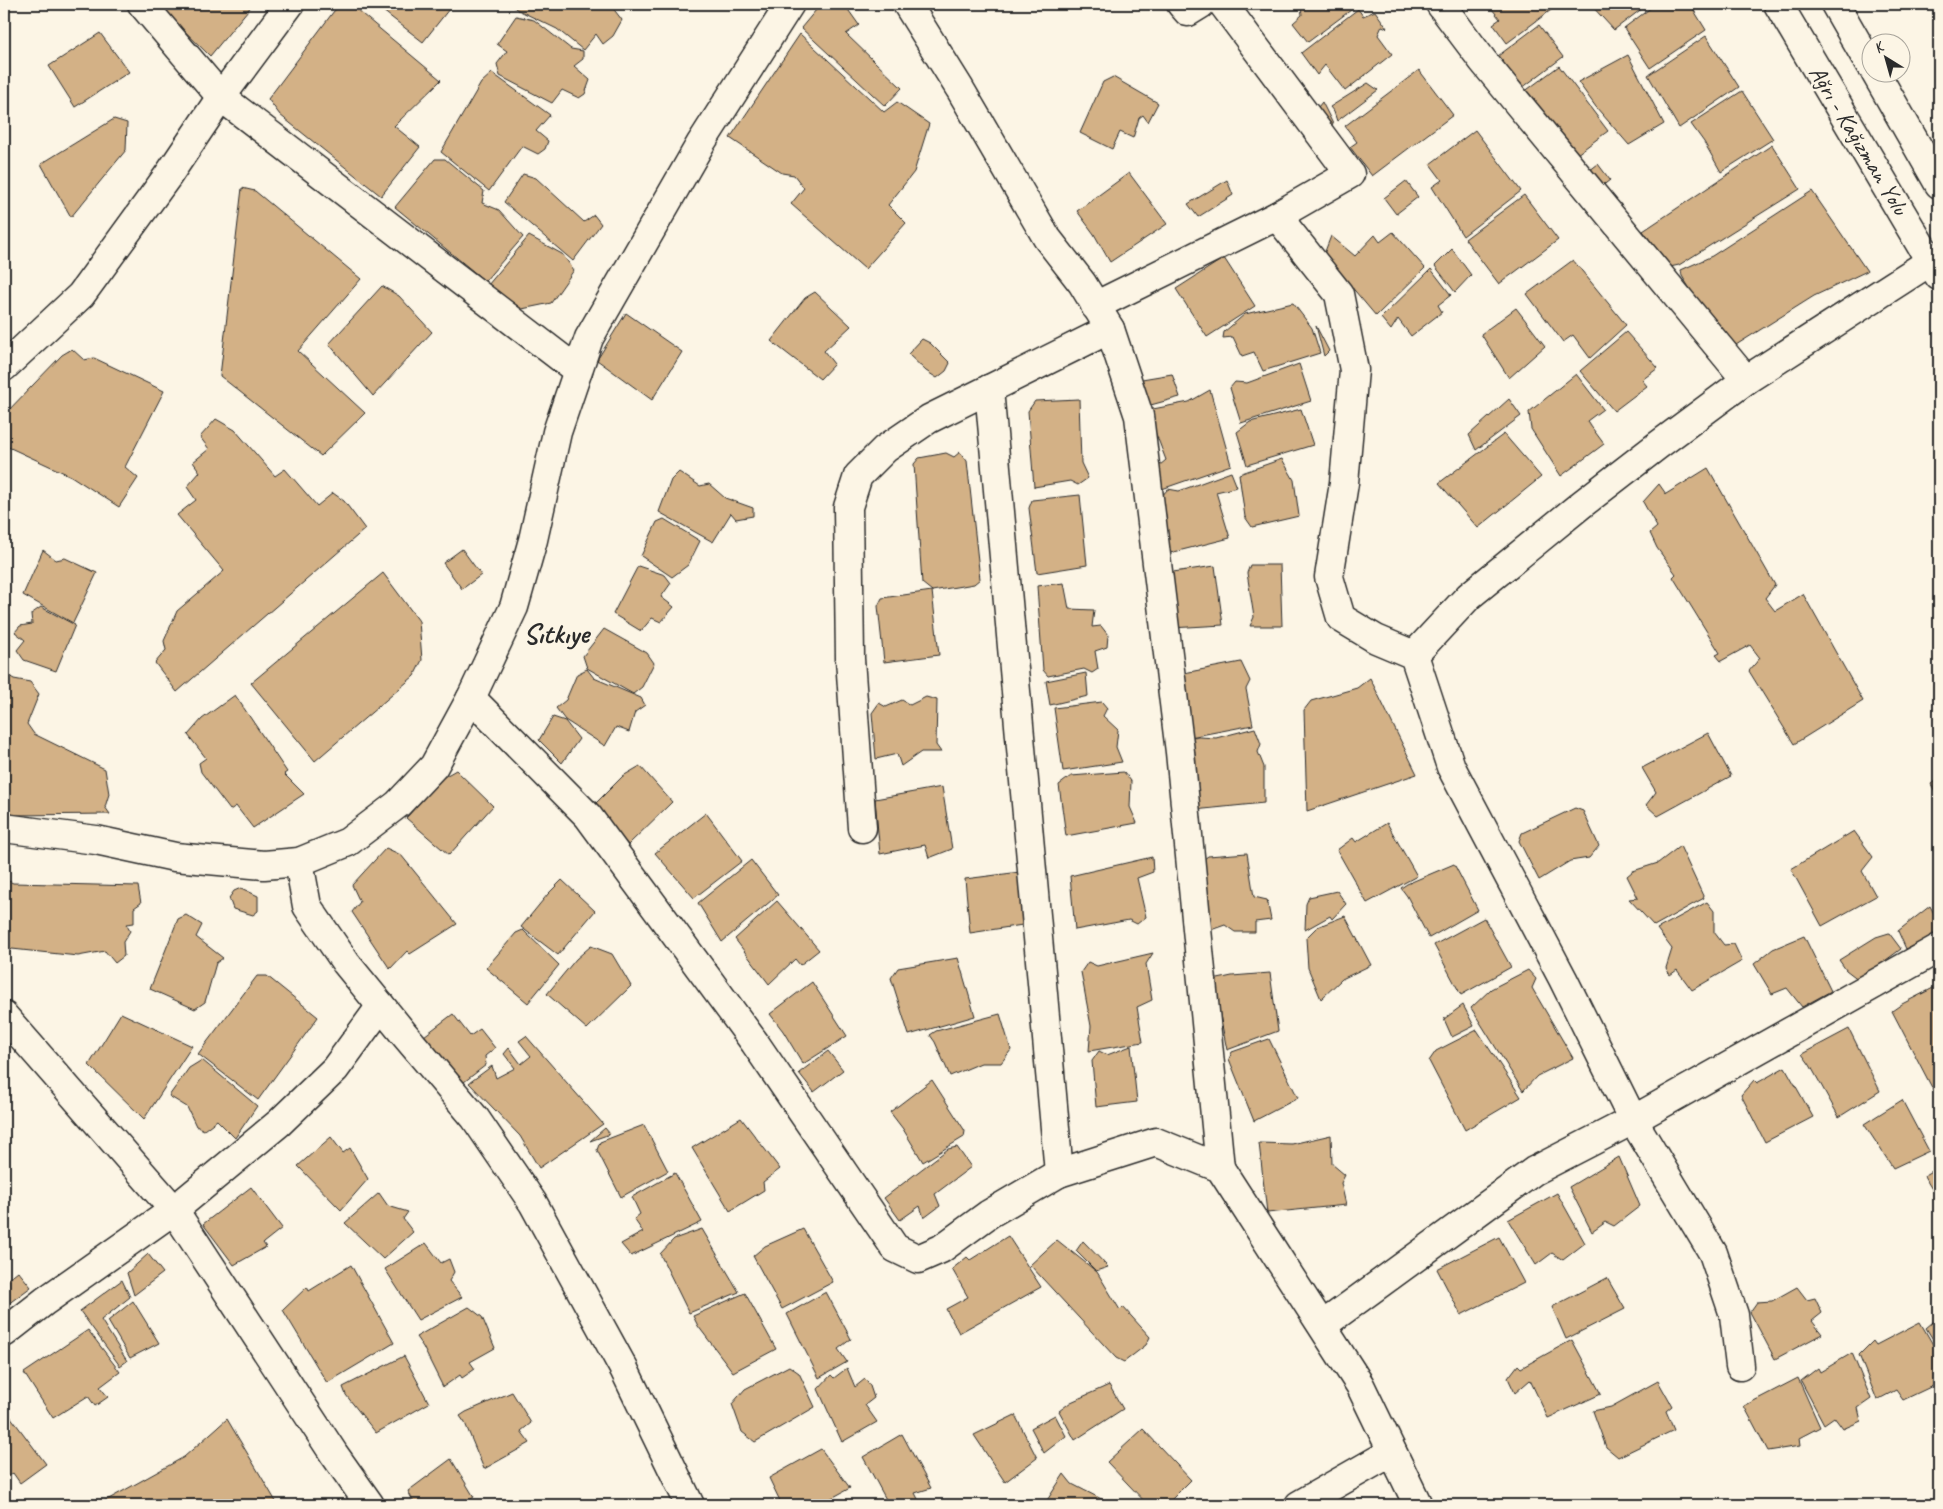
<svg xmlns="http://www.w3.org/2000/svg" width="1943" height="1509" font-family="Caveat,sans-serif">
  <rect width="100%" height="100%" fill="#fcf5e5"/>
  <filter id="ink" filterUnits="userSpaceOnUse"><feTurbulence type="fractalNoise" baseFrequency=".02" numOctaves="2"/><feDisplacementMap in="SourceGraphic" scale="10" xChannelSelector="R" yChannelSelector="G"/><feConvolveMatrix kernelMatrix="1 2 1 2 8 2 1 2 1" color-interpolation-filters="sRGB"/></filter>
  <g filter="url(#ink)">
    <!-- building -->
    <g fill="#d3b186" stroke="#2b2b2b">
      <path d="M157 4H253L210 56Z"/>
      <path d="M342 4H350L441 80 394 126 420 147 381 196 280 115 268 99 334 11Z"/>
      <path d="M380 4H453L423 42 378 7Z"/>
      <path d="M512 4H613L612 7 622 20 613 36 603 44 596 34 583 50 557 29 516 9Z"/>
      <path d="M821 4H844L859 25 846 34 902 88 885 106 801 28Z"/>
      <path d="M1299 4H1359L1308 42 1293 23 1302 15 1301 6Z"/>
      <path d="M1488 4H1559L1507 43 1493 24 1500 19Z"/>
      <path d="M1590 4H1648L1614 30Z"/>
      <path d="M1656 4H1690L1706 30 1650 68 1624 28Z"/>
      <path d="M1358 9 1363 16 1375 11 1387 28 1382 26 1378 35 1392 54 1345 91 1325 65 1317 75 1301 53Z"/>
      <path d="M516 16 534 20 571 49 583 51V59L574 66 590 80 585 94 579 98 562 90 552 103 500 76 497 64 507 51 497 44Z"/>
      <path d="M1539 25 1563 57 1518 91 1494 59Z"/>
      <path d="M100 33 129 72 75 107 49 66Z"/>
      <path d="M800 34 884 112 897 102 929 124 914 172 888 205 906 223 865 269 791 204 804 188 794 175 782 173 730 138Z"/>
      <path d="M1706 36 1739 87 1679 128 1648 75Z"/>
      <path d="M1628 55 1664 124 1629 145 1596 107 1578 82Z"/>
      <path d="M1559 66 1608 131 1569 160 1520 95Z"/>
      <path d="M1419 70 1453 115 1372 176 1350 147 1357 142 1345 126Z"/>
      <path d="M492 73 550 115 536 131 548 141 545 149 538 154 522 146 489 191 441 152 481 83Z"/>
      <path d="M1113 77 1158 103 1148 122 1143 115 1139 118 1133 138 1120 132 1112 149 1080 133 1103 82Z"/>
      <path d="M1368 83 1378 90 1337 121 1334 112 1330 107Z"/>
      <path d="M1742 91 1773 139 1721 172 1704 142 1691 124Z"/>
      <path d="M1322 102 1333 124 1323 131 1314 112Z"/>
      <path d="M114 119 127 123 126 150 71 217 41 164Z"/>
      <path d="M1475 130 1521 191 1463 236 1432 187 1442 180 1430 164Z"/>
      <path d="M1772 145 1800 189 1679 265 1670 267 1643 231Z"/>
      <path d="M435 159H445L484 191 482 203 499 210 523 237 485 281 395 207Z"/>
      <path d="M1598 164 1610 180 1597 190 1585 174Z"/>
      <path d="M1129 173 1167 224 1110 262 1094 234 1077 211Z"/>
      <path d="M523 174 536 178 584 222 594 215 601 224 573 261 504 202Z"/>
      <path d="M1227 180 1233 195 1198 217 1188 204Z"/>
      <path d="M1406 181 1418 197 1396 214 1384 198Z"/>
      <path d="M242 188 255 191 361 279 298 351 365 413 321 456 220 376Z"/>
      <path d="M1812 191 1867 271 1814 296 1728 350 1682 276 1681 270 1712 256Z"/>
      <path d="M1524 195 1558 240 1499 284 1465 239Z"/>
      <path d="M1393 232 1425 268 1376 316 1324 254 1331 236 1355 256 1375 235 1380 242Z"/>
      <path d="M529 236 562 254 574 270 551 303 522 309 488 285Z"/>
      <path d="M1452 249 1471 275 1455 292 1435 266Z"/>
      <path d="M1224 258 1255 306 1207 337 1176 289Z"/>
      <path d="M1573 260 1626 325 1590 358 1573 335 1563 342 1527 294Z"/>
      <path d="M1431 269 1451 295 1438 305 1442 312 1411 336 1398 319 1391 330 1381 318Z"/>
      <path d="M382 286 399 296 432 332 373 396 329 344Z"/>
      <path d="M815 292 851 326 824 351 834 364 820 379 771 341 805 298Z"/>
      <path d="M1293 303 1312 328 1320 353 1263 371 1254 352 1242 356 1233 337 1223 338 1224 332 1245 314Z"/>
      <path d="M1516 308 1545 346 1509 378 1481 334Z"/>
      <path d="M626 313 682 352 652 400 597 360Z"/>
      <path d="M1316 326 1329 351 1324 356Z"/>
      <path d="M1626 332 1658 368 1642 380 1647 386 1614 411 1580 371Z"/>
      <path d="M922 339 930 343 950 363 946 371 937 378 926 371 908 354Z"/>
      <path d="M72 349 84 360 94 358 164 391 125 467 138 478 119 507 71 476 4 445V415L62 355Z"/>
      <path d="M1299 364 1311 401 1241 423 1230 388 1235 382 1247 383Z"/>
      <path d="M1172 374 1180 397 1147 406 1142 379Z"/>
      <path d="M1576 374 1603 409 1587 421 1604 444 1561 476 1531 429 1529 412Z"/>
      <path d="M1210 390 1231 465 1159 490 1154 470 1166 460 1150 418 1147 413 1153 409 1189 402Z"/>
      <path d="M1079 399 1081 463 1088 478 1078 485 1070 481 1034 487 1028 411 1035 401Z"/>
      <path d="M1509 399 1521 416 1476 450 1469 435Z"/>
      <path d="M1301 409 1313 445 1247 465 1237 432 1250 422Z"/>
      <path d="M216 419 235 430 275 476 285 469 317 506 333 493 344 501 365 529 177 692 155 663 166 650 164 641 177 611 224 571 177 515 196 500 187 487 200 472 193 462 209 449 200 437Z"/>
      <path d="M1504 434 1541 477 1478 528 1439 483Z"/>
      <path d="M960 452 967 461 980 579 974 584 932 591 922 583 914 464 919 458 946 453 954 457Z"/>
      <path d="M1282 459 1294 480 1299 516 1252 527 1245 517 1239 474Z"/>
      <path d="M1708 468 1775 585 1765 598 1775 611 1803 594 1863 701 1794 744 1749 671 1760 658 1750 645 1721 661 1716 655 1720 653 1673 577 1676 574 1657 548 1650 533 1657 527 1643 502 1659 484 1666 494Z"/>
      <path d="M679 472 700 486 709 484 725 498 753 508V516L736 519 731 513 713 542 659 512 671 480Z"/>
      <path d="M1231 472 1237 487 1216 492 1230 538 1170 553 1160 498 1168 489 1179 491Z"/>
      <path d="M1080 495 1087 565 1037 573 1029 508 1032 500Z"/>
      <path d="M664 519 700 541 688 565 672 577 641 556 657 522Z"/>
      <path d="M462 549 481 575 462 589 443 563Z"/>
      <path d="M43 550 56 560 65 558 97 573 73 623 23 595Z"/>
      <path d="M1250 565H1280L1282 626H1250L1254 617 1247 573Z"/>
      <path d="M638 566 665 575 671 583 661 597 674 607 661 622 652 618 641 631 613 614Z"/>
      <path d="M1215 566 1223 625 1171 628 1166 582 1173 572Z"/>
      <path d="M383 573 419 621 422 660 414 676 315 761 251 683Z"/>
      <path d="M1064 583 1069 609 1094 610 1092 627 1101 626 1108 635 1107 647 1095 651 1098 669 1092 673 1084 669 1048 676 1043 670 1037 586Z"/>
      <path d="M932 591 939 655 884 662 878 606 882 598Z"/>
      <path d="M41 607 75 625 56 671 24 660 17 650 25 640 15 632 20 626 32 624 31 614Z"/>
      <path d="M604 629 647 653 654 663 642 687 633 694 587 668 583 656Z"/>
      <path d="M1241 662 1250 681 1246 689 1253 725 1190 737 1184 673Z"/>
      <path d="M587 669 594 678 641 698 645 705 635 712 629 732 616 727 605 746 565 720 556 708 566 700 577 674Z"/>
      <path d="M4 673 14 679 30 682 39 694 27 724 34 734 105 769 109 794 105 807 110 814 14 815 4 810Z"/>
      <path d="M1086 673 1088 696 1050 705 1046 681Z"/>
      <path d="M1370 678 1417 774 1307 811 1304 710 1311 701 1357 688Z"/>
      <path d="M235 695 287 772 284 774 304 794 253 828 236 806 230 810 201 772 199 763 206 758 188 735 202 719Z"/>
      <path d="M926 697 937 700 936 745 941 752H921L901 766 897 754 876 759 872 713 879 703 886 707 902 700 910 705Z"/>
      <path d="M1102 702 1107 708 1103 716 1118 730 1116 747 1122 762 1063 771 1054 708Z"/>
      <path d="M553 717 565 721 579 739 562 763 539 740Z"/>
      <path d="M1255 728 1261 744 1258 752 1264 767V803L1194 810 1184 736 1216 738Z"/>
      <path d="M1708 733 1731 776 1658 816 1646 805 1656 792 1642 768Z"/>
      <path d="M640 766 672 802 628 845 594 805 623 776Z"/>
      <path d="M456 770 493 806 449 855 406 818 442 778Z"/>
      <path d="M1124 772 1131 781 1130 807 1137 823 1066 836 1059 785 1071 776Z"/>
      <path d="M1939 778V799L1931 784Z"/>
      <path d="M942 787 952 849 929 858 925 845 880 854 875 799Z"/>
      <path d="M1575 808 1583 811 1599 846 1589 858 1570 861 1539 880 1519 841 1522 833Z"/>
      <path d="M706 813 742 861 694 898 655 853Z"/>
      <path d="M1387 823 1417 876 1367 903 1337 850 1353 838 1356 842Z"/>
      <path d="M1854 831 1873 857 1862 871 1876 896 1822 926 1791 869Z"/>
      <path d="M1680 846 1704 898 1654 926 1629 899 1638 898 1627 876 1633 871 1658 863Z"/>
      <path d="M386 848 401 855 457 924 410 954 407 951 390 969 352 912 360 902 352 885Z"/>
      <path d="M1247 853 1254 897 1267 900 1271 920 1255 922V932H1235L1225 925 1208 931 1199 863 1208 856Z"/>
      <path d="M1152 857 1153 872 1137 878 1146 917 1137 924 1129 920 1075 930 1070 876Z"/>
      <path d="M751 860 778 895 722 942 698 903Z"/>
      <path d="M1454 864 1478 910 1429 938 1407 896 1401 888 1407 884Z"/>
      <path d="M1020 872 1029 924 970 933 965 879Z"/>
      <path d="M4 879 13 883 138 886 141 903 134 908V923L126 924 130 931 123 942 124 956 115 963 105 951 78 956 12 949 4 957Z"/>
      <path d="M562 880 595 911 558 955 521 927 548 894Z"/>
      <path d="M241 888 258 896V911L253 915 233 909 229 898 234 891Z"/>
      <path d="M1337 891 1346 904 1332 919 1330 916 1305 930 1306 904 1309 897Z"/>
      <path d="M777 901 819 950 800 965 795 959 769 984 735 939Z"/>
      <path d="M1707 902 1714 911V932L1724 945 1734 944 1742 961 1692 990 1677 970 1670 975 1666 968 1672 949 1657 929Z"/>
      <path d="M1930 906 1939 923V933L1906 949 1898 931Z"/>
      <path d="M186 915 202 925 196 937 223 958 216 963 205 1002 195 1009 150 989 178 919Z"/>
      <path d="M1345 916 1371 965 1342 979 1321 999 1308 968 1306 938 1317 927Z"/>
      <path d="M1484 918 1511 967 1461 995 1434 945Z"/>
      <path d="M523 930 559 965 528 1003 486 968 516 933Z"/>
      <path d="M1889 933 1901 949 1859 980 1846 970 1839 960 1876 937Z"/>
      <path d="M1804 936 1831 991 1802 1007 1787 988 1772 994 1754 964 1773 949Z"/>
      <path d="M591 946 612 954 631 986 587 1029 547 994 576 959Z"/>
      <path d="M1153 953 1146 964 1152 1000 1137 1007 1143 1042 1089 1051 1091 1026 1081 972 1088 962 1097 966Z"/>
      <path d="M958 958 975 1016 909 1035 891 978 898 968Z"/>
      <path d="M1528 970 1536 979 1532 988 1573 1058 1537 1076 1523 1091 1471 1008 1491 989Z"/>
      <path d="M1270 973 1278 1031 1227 1050 1213 980 1232 976Z"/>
      <path d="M257 976H267L318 1017 258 1100 198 1054Z"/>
      <path d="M812 982 847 1036 803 1064 783 1031 770 1014Z"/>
      <path d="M1939 985V1101L1892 1011 1902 1004Z"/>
      <path d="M1463 1005 1474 1026 1452 1037 1444 1019Z"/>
      <path d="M121 1013 192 1046 144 1119 89 1065Z"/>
      <path d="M453 1014 470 1036 480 1029 495 1048 485 1056 486 1065 464 1082 424 1036Z"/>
      <path d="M1000 1014 1011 1050 1001 1063H981L950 1076 935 1042 930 1035 936 1031Z"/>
      <path d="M1849 1029 1880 1091 1839 1117 1810 1065 1802 1054Z"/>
      <path d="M1477 1030 1521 1097 1465 1130 1429 1061 1436 1051Z"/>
      <path d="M526 1036 603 1124 539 1168 520 1136 469 1083 492 1066 496 1078 515 1068 504 1054 509 1048 521 1064 531 1056 519 1041Z"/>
      <path d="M1269 1039 1298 1098 1254 1121 1229 1059 1232 1052Z"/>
      <path d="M1131 1046 1137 1102 1096 1107 1092 1061 1099 1051 1107 1055Z"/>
      <path d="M828 1051 843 1070 814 1092 799 1073Z"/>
      <path d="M202 1060 257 1106 235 1138 217 1120 204 1130 196 1126 187 1107 169 1096 189 1068Z"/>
      <path d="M1785 1067 1813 1117 1765 1142 1741 1095 1754 1080 1757 1083Z"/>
      <path d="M932 1080 965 1131 964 1137 923 1162 903 1129 890 1112Z"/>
      <path d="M1902 1100 1929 1151 1893 1168 1864 1124Z"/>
      <path d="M741 1118 780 1169 763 1182 764 1190 730 1211 692 1148Z"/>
      <path d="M644 1125 668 1171 621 1197 597 1150 600 1142Z"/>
      <path d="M605 1128 610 1134 590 1141Z"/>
      <path d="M1331 1135 1332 1164 1345 1175 1341 1183 1346 1205 1267 1213 1259 1143 1292 1144Z"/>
      <path d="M331 1137 343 1153 350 1148 368 1179 341 1210 298 1166Z"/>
      <path d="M957 1147 971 1167 935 1194 940 1206 924 1218 920 1206 900 1220 884 1198 948 1149Z"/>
      <path d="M1619 1157 1640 1206 1614 1226 1606 1222 1592 1232 1569 1187Z"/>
      <path d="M1939 1167V1201L1924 1176Z"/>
      <path d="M675 1173 702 1222 631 1256 621 1244 643 1232 634 1219 640 1214 632 1197Z"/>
      <path d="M251 1187 282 1228 263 1243 266 1247 234 1265 203 1224Z"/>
      <path d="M379 1193 388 1206 408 1212 403 1219 413 1232 383 1259 345 1223Z"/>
      <path d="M1557 1193 1585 1243 1563 1260 1552 1253 1536 1265 1508 1220Z"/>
      <path d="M702 1229 739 1292 689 1313 660 1254 674 1239Z"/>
      <path d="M803 1229 833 1282 782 1309 753 1256 765 1246Z"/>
      <path d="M1008 1236 1041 1287 959 1333 946 1309 968 1297 952 1269 967 1257 970 1260Z"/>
      <path d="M1499 1237 1524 1283 1461 1315 1437 1269Z"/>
      <path d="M1057 1240 1097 1272 1120 1310 1123 1307 1150 1337 1146 1345 1124 1362 1116 1358 1030 1265Z"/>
      <path d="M1083 1241 1108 1267 1096 1271 1076 1251Z"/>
      <path d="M426 1243 441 1263 449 1259 454 1272 449 1281 462 1297 418 1320 385 1269Z"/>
      <path d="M148 1254 163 1273 134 1295 127 1273Z"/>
      <path d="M351 1265 394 1343 327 1383 283 1310 307 1287 309 1291Z"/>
      <path d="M18 1271 31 1287 4 1307V1282Z"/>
      <path d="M1607 1278 1625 1309 1566 1339 1552 1307Z"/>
      <path d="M122 1280 130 1297 101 1320 127 1361 120 1366 80 1311Z"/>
      <path d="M1797 1287 1807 1300 1815 1298 1822 1313 1812 1321 1822 1334 1775 1359 1750 1312 1757 1302 1772 1301Z"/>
      <path d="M826 1292 851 1339 838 1349 847 1362 819 1378 787 1314Z"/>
      <path d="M745 1293 776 1349 733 1372 698 1326 693 1316Z"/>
      <path d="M133 1301 159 1343 130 1358 108 1321Z"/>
      <path d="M469 1307 482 1317 495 1348 470 1362 475 1369 462 1378 460 1375 443 1387 423 1347 416 1337Z"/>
      <path d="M1939 1317V1349L1926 1328Z"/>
      <path d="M1920 1322 1939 1355V1383L1903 1400 1896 1390 1877 1400 1859 1355 1873 1341 1876 1345Z"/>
      <path d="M88 1330 120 1372 100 1387 108 1397 95 1406 88 1396 53 1418 24 1373Z"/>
      <path d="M1572 1340 1601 1394 1548 1418 1530 1380 1515 1393 1508 1378 1518 1365 1521 1368Z"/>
      <path d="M1852 1353 1871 1399 1858 1408 1861 1421 1843 1429 1834 1417 1824 1424 1801 1381 1818 1368 1820 1372Z"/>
      <path d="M404 1356 429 1403 376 1433 346 1395 343 1387Z"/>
      <path d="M789 1366 799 1373 815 1407 755 1442 742 1432 732 1404 745 1389Z"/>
      <path d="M847 1368 855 1387 865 1379 870 1386 874 1398 865 1405 877 1422 842 1442 818 1389 831 1375 834 1378Z"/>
      <path d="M1798 1378 1820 1427 1799 1438 1800 1446 1768 1451 1744 1406Z"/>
      <path d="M1658 1381 1672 1406 1666 1411 1674 1430 1618 1457 1606 1447 1593 1411 1611 1407Z"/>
      <path d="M1109 1385 1123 1409 1075 1440 1059 1411 1071 1402Z"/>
      <path d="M512 1392 531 1423 521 1431 530 1443 484 1469 465 1423 460 1416 466 1412Z"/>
      <path d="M4 1408 46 1464 20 1483 13 1473 4 1480Z"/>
      <path d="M1015 1415 1037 1458 1005 1482 974 1435Z"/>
      <path d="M1055 1415 1066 1436 1044 1453 1031 1428Z"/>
      <path d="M227 1419 278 1505H98L184 1457Z"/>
      <path d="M1143 1429 1191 1480 1166 1505H1148L1107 1462Z"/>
      <path d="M902 1434 931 1488 915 1493 921 1505H889L863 1457Z"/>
      <path d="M821 1449 850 1488 819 1505H782L769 1478Z"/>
      <path d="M451 1459 474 1497 463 1505H415L408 1491Z"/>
      <path d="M1064 1474 1072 1484 1113 1505H1044Z"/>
    </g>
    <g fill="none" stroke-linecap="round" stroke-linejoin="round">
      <defs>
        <g id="minor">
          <path d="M142 4 221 97 578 371"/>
          <path d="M907 4 960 89 1047 238 1082 283 1110 329 1139 416 1180 752 1220 1168"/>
          <path d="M1181 4 1188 12 1201 4"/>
          <path d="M1440 4 1483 61 1746 380"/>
          <path d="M1277 216 1339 294 1354 370 1344 483 1329 577 1341 618 1376 639 1414 655 1451 767 1563 979 1633 1120 1713 1253 1734 1315 1740 1366"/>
          <path d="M1095 306 1277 216 1350 174 1223 4"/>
          <path d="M4 367 81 295 167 177 221 97 290 4"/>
          <path d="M989 389 1059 1173"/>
          <path d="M1414 655 1469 596 1582 504 1657 446 1746 380 1931 261"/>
          <path d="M471 698 588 816 755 1043 895 1248 918 1259 941 1249 989 1214 1059 1173 1156 1142 1220 1168 1360 1385 1418 1505"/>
          <path d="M4 828 96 840 175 857 264 865 299 862 348 842 398 804 434 766 471 698 514 607 533 540 557 432 589 338 701 143 790 4"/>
          <path d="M862 828 850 659 848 507 858 476 885 449 929 419 1110 329"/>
          <path d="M299 862 307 906 346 963 404 1034 475 1118 533 1203 624 1369 690 1505"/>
          <path d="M4 1016 174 1210 334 1454 370 1505"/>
          <path d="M1323 1325 1534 1171 1633 1120 1939 948"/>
          <path d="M4 1333 45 1301 174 1210 279 1123 335 1069 381 1006"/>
          <path d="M1299 1505 1392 1452"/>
        </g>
        <g id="major">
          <path d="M1778 4 1939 276"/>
          <path d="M1835 4 1870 65"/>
          <path d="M1875 72 1939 184"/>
        </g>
      </defs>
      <!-- minor casing -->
      <use href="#minor" stroke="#2b2b2b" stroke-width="31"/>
      <!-- major casing -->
      <use href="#major" stroke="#2b2b2b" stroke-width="31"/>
      <!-- minor -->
      <use href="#minor" stroke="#fcf5e5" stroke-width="28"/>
      <!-- major -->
      <use href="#major" stroke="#fcf5e5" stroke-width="28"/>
    </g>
  </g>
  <g text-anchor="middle" stroke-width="5" stroke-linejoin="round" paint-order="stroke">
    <!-- street labels -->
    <g font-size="24" fill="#2b2b2b" stroke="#fcf5e5">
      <text transform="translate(1859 140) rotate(59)" y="8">Ağrı - Kağızman Yolu</text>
    </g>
    <!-- district labels -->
    <g font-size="29" font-weight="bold" fill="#2b2b2b" stroke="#fcf5e5">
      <text x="556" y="643">Sıtkıye</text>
    </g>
  </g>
  <!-- margin -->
  <rect width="1943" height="1509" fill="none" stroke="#fcf5e5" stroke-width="20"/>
  <rect x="10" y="10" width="1923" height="1489" fill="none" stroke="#2b2b2b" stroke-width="2" filter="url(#ink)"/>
  <!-- north arrow -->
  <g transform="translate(1886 58) rotate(323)"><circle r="24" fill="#fcf5e5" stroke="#a8a49b"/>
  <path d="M0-4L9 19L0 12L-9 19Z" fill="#2b2b2b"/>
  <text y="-8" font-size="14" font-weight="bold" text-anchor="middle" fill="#2b2b2b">K</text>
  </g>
</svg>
